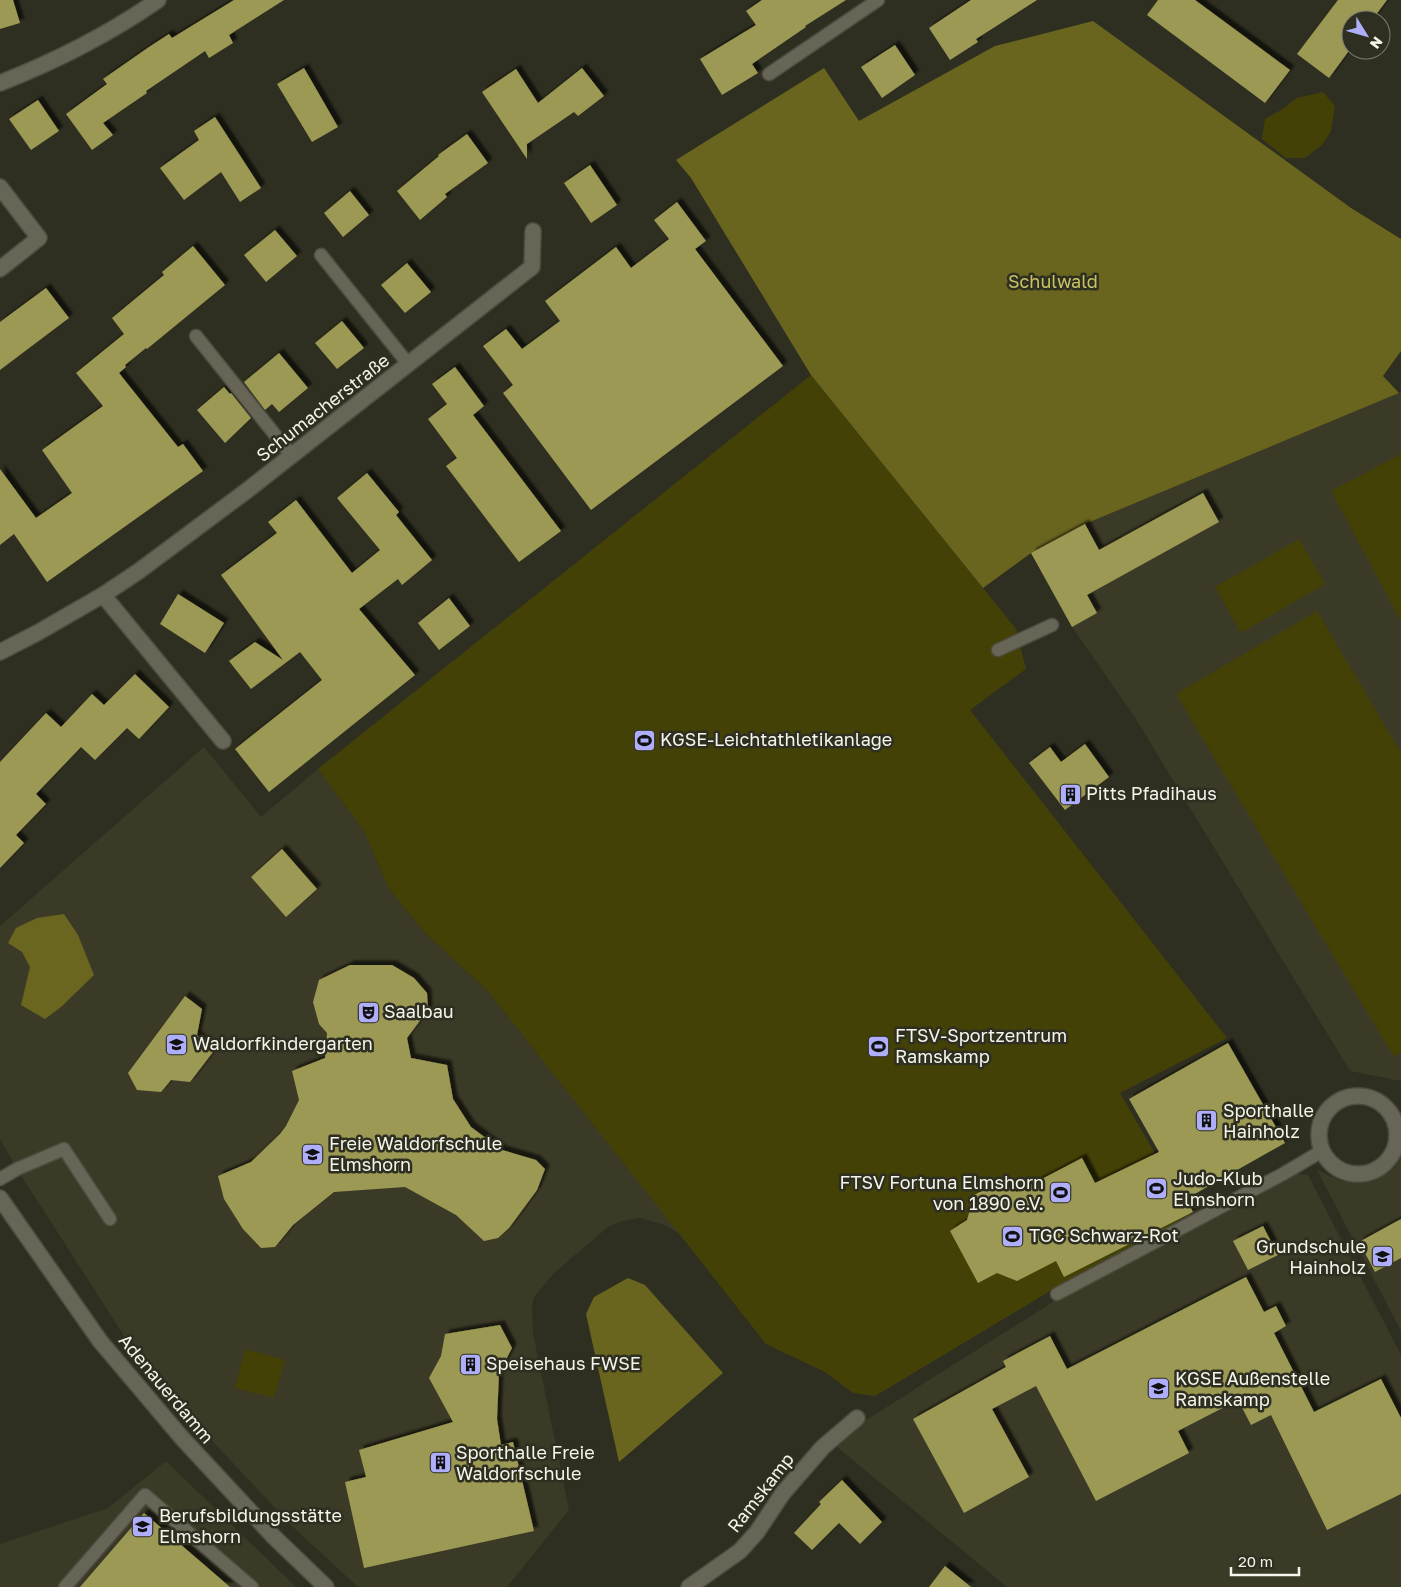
<svg xmlns="http://www.w3.org/2000/svg" width="1401" height="1587" font-family="'Golos Text',sans-serif">
  <defs>
    <filter id="shadow"><feDropShadow dx="4.5" dy="-4.5" stdDeviation="1" flood-color="#0009"/></filter>
  </defs>
  <rect width="100%" height="100%" fill="#2f2f21"/>
  <!-- built -->
  <g fill="#3b3a26">
    <path d="M1401 390V1081L1350 1071 1134 716 1072 627 1031 553 1085 524 1399 393Z"/>
    <path d="M204 747 261 817 318 769 364 831 389 889 426 934 488 991 680 1234 662 1224 640 1218 622 1221 608 1227 555 1272 534 1297 532 1307 533 1333 569 1510 507 1587H358L295 1529 197 1425 126 1339 17 1169 0 1139V926Z"/>
    <path d="M1401 1155V1331L1317 1170 1341 1181 1359 1183 1376 1180 1394 1168Z"/>
    <path d="M1298 1174 1308 1175 1401 1355V1587H1007L837 1447 863 1422 1062 1296Z"/>
    <path d="M166 1461 296 1587H0V1544L108 1508Z"/>
  </g>
  <!-- green -->
  <g fill="#444107">
    <path d="M1323 92 1335 106 1331 131 1322 145 1305 158H1286L1262 139 1265 119 1281 110 1297 98Z"/>
    <path d="M811 375 1016 629 1026 669 970 710 1227 1038 1120 1093 1193 1219 1055 1288 875 1396 853 1393 825 1372 766 1344 488 991 426 934 389 889 364 831 318 769Z"/>
    <path d="M1401 454V621L1331 491Z"/>
    <path d="M1299 539 1325 584 1241 633 1215 587Z"/>
    <path d="M1317 611 1401 753V1052L1394 1057 1176 694Z"/>
    <path d="M245 1349 285 1360 274 1398 235 1388Z"/>
  </g>
  <!-- forest -->
  <g fill="#69651e">
    <path d="M1093 21 1351 208 1401 239V351L1383 376 1399 393 1085 524 1031 553 983 588 811 375 691 178 676 160 824 68 859 121 995 46Z"/>
    <path d="M628 1278 645 1285 723 1373 619 1462 586 1314 594 1297Z"/>
  </g>
  <!-- water -->
  <path fill="#6a6620" d="M64 914 78 935 94 975 61 1007 45 1019 21 1005 30 967 22 952 8 943 16 928 37 918Z"/>
  <!-- building -->
  <g fill="#9c9954" filter="url(#shadow)">
    <path d="M0 0H13L20 23 0 29Z"/>
    <path d="M234 0H284L229 35 233 43 209 58 205 51 146 91 147 93 103 123 113 135 92 150 66 114 107 84 103 79 149 47 169 34 172 38Z"/>
    <path d="M762 0H846L805 26 806 27 752 64 758 73 722 95 700 59 756 25 746 11Z"/>
    <path d="M971 0H1037L976 39 978 42 950 60 929 28Z"/>
    <path d="M1158 0H1195L1290 70 1265 103 1147 15Z"/>
    <path d="M1338 0H1387L1372 20H1351V48L1329 78 1297 54Z"/>
    <path d="M895 45 915 75 882 98 861 67Z"/>
    <path d="M304 68 338 127 312 142 277 84Z"/>
    <path d="M582 68 604 96 578 116 574 112 527 144V159L482 92 516 69 538 103Z"/>
    <path d="M38 100 59 131 31 150 9 119Z"/>
    <path d="M215 117 261 188 240 202 221 172 184 200 160 168 199 140 194 131Z"/>
    <path d="M467 134 488 163 445 194 447 197 420 220 397 191 439 156 438 155Z"/>
    <path d="M590 165 617 205 591 223 564 183Z"/>
    <path d="M350 191 369 215 343 237 324 213Z"/>
    <path d="M677 202 706 241 695 249 783 366 591 510 503 393 513 385 483 346 506 329 522 349 560 321 545 301 616 247 631 268 669 239 654 220Z"/>
    <path d="M275 230 297 256 266 282 244 255Z"/>
    <path d="M193 246 225 285 147 349 146 348 125 365 126 367 119 373 178 447 183 444 203 471 47 582 14 534 0 545V469L36 518 72 493 42 450 103 406 76 373 124 334 112 318 164 275 162 272Z"/>
    <path d="M407 263 431 292 405 313 381 285Z"/>
    <path d="M46 288 69 318 0 370V322Z"/>
    <path d="M342 321 364 348 337 369 315 343Z"/>
    <path d="M279 353 308 388 279 412 272 404 265 410 244 382Z"/>
    <path d="M455 367 484 406 473 415 561 531 519 562 446 466 457 458 428 419 447 404 432 384Z"/>
    <path d="M224 387 230 394 231 393 251 418 225 443 197 410Z"/>
    <path d="M367 473 399 512 396 515 432 560 402 585 398 579 359 609 415 675 269 792 235 749 322 680 300 652 251 689 229 661 255 642 283 660 221 575 277 533 268 522 296 500 352 573 380 550 337 498Z"/>
    <path d="M1203 493 1219 522 1087 595 1097 613 1072 627 1031 553 1085 524 1099 550Z"/>
    <path d="M178 594 224 623 205 653 160 624Z"/>
    <path d="M449 598 470 626 439 650 418 623Z"/>
    <path d="M135 674 169 707 139 739 127 728 95 760 81 747 36 794 46 804 16 835 24 843 0 868V762L46 713 61 727 92 694 104 705Z"/>
    <path d="M1085 744 1109 777 1065 810 1029 763 1050 747 1061 762Z"/>
    <path d="M282 849 317 889 286 917 251 877Z"/>
    <path d="M350 965H392L414 978 427 993 428 1010 407 1038 411 1058 447 1065 453 1099 471 1127 502 1150 536 1160 545 1169 537 1190 509 1228 498 1238 484 1241 456 1215 405 1187 334 1192 293 1225 275 1247 261 1248 243 1229 224 1199 218 1176 251 1162 280 1134 286 1126 299 1100 292 1071 325 1058 327 1033 319 1024 313 1002 319 980Z"/>
    <path d="M185 996 202 1009 197 1035 213 1052 190 1082 171 1080 161 1092 137 1090 128 1073Z"/>
    <path d="M1228 1043 1285 1143 1186 1199 1193 1212 1064 1277 1056 1261 1017 1281 997 1273 978 1283 950 1231 967 1220 974 1195 999 1182 1017 1192 1082 1158 1095 1183 1159 1152 1129 1099Z"/>
    <path d="M1401 1219V1258L1375 1272 1359 1242Z"/>
    <path d="M1263 1226 1278 1255 1248 1270 1233 1241Z"/>
    <path d="M1246 1277 1264 1312 1276 1306 1286 1326 1274 1333 1314 1412 1381 1379 1401 1418V1494L1327 1530 1271 1415 1251 1425 1238 1400 1178 1431 1189 1453 1096 1501 1036 1386 992 1409 1029 1477 964 1513 913 1419 1006 1367 1003 1361 1050 1336 1067 1369Z"/>
    <path d="M500 1325 512 1348 499 1373 497 1419 501 1445 513 1442 534 1531 364 1568 345 1482 366 1477 359 1450 453 1422 429 1378 441 1356 445 1334Z"/>
    <path d="M842 1480 882 1522 860 1544 839 1523 812 1550 794 1533 821 1504 819 1502Z"/>
    <path d="M144 1513 230 1587H80Z"/>
    <path d="M945 1566 971 1587H929Z"/>
  </g>
  <g fill="none" stroke-linecap="round" stroke-linejoin="round">
    <defs>
      <g id="service">
        <path d="M769 74 878 0"/>
        <path d="M321 255 409 365"/>
        <path d="M196 336 292 456"/>
        <path d="M998 650 1052 625"/>
        <path d="M0 1179 17 1169 64 1149 110 1219"/>
        <path d="M1057 1294 1283 1174 1322 1151"/>
        <path d="M65 1587 145 1495 252 1587"/>
      </g>
      <g id="minor">
        <path d="M0 83C56 61 109 34 158 0"/>
        <path d="M0 187 39 238 0 269"/>
        <path d="M103 595 223 741"/>
        <path d="M0 652 37 633 103 595 139 571 245 492 532 267 533 231"/>
        <circle cx="1358" cy="1135" r="39"/>
        <path d="M689 1587 740 1551 757 1532 783 1493 823 1447 857 1418"/>
      </g>
      <path id="tertiary" d="M0 1198 100 1341 182 1438 274 1537 326 1587"/>
    </defs>
    <!-- service casing -->
    <use href="#service" stroke="#4d4c40" stroke-width="15"/>
    <!-- minor casing -->
    <use href="#minor" stroke="#4d4c40" stroke-width="18"/>
    <!-- tertiary casing -->
    <use href="#tertiary" stroke="#4d4c40" stroke-width="18"/>
    <!-- service -->
    <use href="#service" stroke="#666556" stroke-width="12"/>
    <!-- minor -->
    <use href="#minor" stroke="#666556" stroke-width="15"/>
    <!-- tertiary -->
    <use href="#tertiary" stroke="#666556" stroke-width="15"/>
  </g>
  <!-- icons -->
  <defs>
    <symbol id="stadium-square" viewBox="-11 -11 22 22"><rect x="-9" y="-9" width="18" height="18" rx="4" fill="#afaefa" stroke="#2f2f21"/><path d="M0-5a6.5 5 0 1 0 0 10a6.5 5 0 1 0 0-10ZM-3.5-1.8h7v3.6h-7Z" fill="#111"/></symbol>
    <symbol id="building-square" viewBox="-11 -11 22 22"><rect x="-9" y="-9" width="18" height="18" rx="4" fill="#afaefa" stroke="#2f2f21"/><path d="M-4-6H4V6H1V3H-1V6H-4ZM-2.5-4.3h1.7v1.8h-1.7ZM.8-4.3h1.7v1.8H.8ZM-2.5-1h1.7V.8h-1.7ZM.8-1h1.7V.8H.8Z" fill="#111"/></symbol>
    <symbol id="theatre-square" viewBox="-11 -11 22 22"><rect x="-9" y="-9" width="18" height="18" rx="4" fill="#afaefa" stroke="#2f2f21"/><path d="M-5-5.5Q0-4 5-5.5V0Q5 5 0 6Q-5 5-5 0ZM-3.3-2.5H-1v1.5H-3.3ZM1-2.5H3.3v1.5H1ZM-2.8 1Q0 5.5 2.8 1Z" fill="#111"/></symbol>
    <symbol id="school-square" viewBox="-11 -11 22 22"><rect x="-9" y="-9" width="18" height="18" rx="4" fill="#afaefa" stroke="#2f2f21"/><path d="M0-5L7-2L0 1L-7-2ZM-4 1L0 2.5L4 1V4Q0 6-4 4Z" fill="#111"/></symbol>
  </defs>
  <g fill-rule="evenodd">
    <use href="#stadium-square" x="632" y="728" width="25" height="25"/>
    <use href="#building-square" x="1058" y="782" width="25" height="25"/>
    <use href="#theatre-square" x="356" y="1000" width="25" height="25"/>
    <use href="#school-square" x="164" y="1032" width="25" height="25"/>
    <use href="#stadium-square" x="866" y="1034" width="25" height="25"/>
    <use href="#building-square" x="1194" y="1108" width="25" height="25"/>
    <use href="#school-square" x="300" y="1142" width="25" height="25"/>
    <use href="#stadium-square" x="1144" y="1176" width="25" height="25"/>
    <use href="#stadium-square" x="1048" y="1180" width="25" height="25"/>
    <use href="#stadium-square" x="1000" y="1224" width="25" height="25"/>
    <use href="#school-square" x="1370" y="1244" width="25" height="25"/>
    <use href="#building-square" x="458" y="1352" width="25" height="25"/>
    <use href="#school-square" x="1146" y="1376" width="25" height="25"/>
    <use href="#building-square" x="428" y="1450" width="25" height="25"/>
    <use href="#school-square" x="130" y="1514" width="25" height="25"/>
  </g>
  <g text-anchor="middle" stroke-width="5" stroke-linejoin="round" paint-order="stroke">
    <!-- park labels -->
    <g font-size="18" fill="#c9c462" stroke="#2f2f21">
      <text x="1053" y="288">Schulwald</text>
    </g>
    <!-- street labels -->
    <g font-size="18" fill="#f5f5ec" stroke="#2f2f21">
      <text transform="translate(323 408) rotate(-38)" y="6">Schumacherstraße</text>
      <text transform="translate(166 1389) rotate(50)" y="6">Adenauerdamm</text>
      <text transform="translate(761 1493) rotate(-52)" y="6">Ramskamp</text>
    </g>
    <!-- poi labels -->
    <g font-size="18" fill="#f5f5ec" stroke="#2f2f21" text-anchor="start">
      <text x="660" y="746">KGSE-Leichtathletikanlage</text>
      <text x="1086" y="800">Pitts Pfadihaus</text>
      <text x="384" y="1018">Saalbau</text>
      <text x="895" y="1042">FTSV-Sportzentrum<tspan x="895" dy="21">Ramskamp</tspan></text>
      <text x="193" y="1050">Waldorfkindergarten</text>
      <text x="1223" y="1117">Sporthalle<tspan x="1223" dy="21">Hainholz</tspan></text>
      <text x="329" y="1150">Freie Waldorfschule<tspan x="329" dy="21">Elmshorn</tspan></text>
      <text x="1173" y="1185">Judo-Klub<tspan x="1173" dy="21">Elmshorn</tspan></text>
      <text x="1044" y="1189" text-anchor="end">FTSV Fortuna Elmshorn<tspan x="1044" dy="21">von 1890 e.V.</tspan></text>
      <text x="1029" y="1242">TGC Schwarz-Rot</text>
      <text x="1366" y="1253" text-anchor="end">Grundschule<tspan x="1366" dy="21">Hainholz</tspan></text>
      <text x="486" y="1370">Speisehaus FWSE</text>
      <text x="1175" y="1385">KGSE Außenstelle<tspan x="1175" dy="21">Ramskamp</tspan></text>
      <text x="456" y="1459">Sporthalle Freie<tspan x="456" dy="21">Waldorfschule</tspan></text>
      <text x="159" y="1522">Berufsbildungsstätte<tspan x="159" dy="21">Elmshorn</tspan></text>
    </g>
  </g>
  <!-- north arrow -->
  <g transform="translate(1366 35) rotate(127)"><circle r="24" fill="#2f2f21" stroke="#7e7e72"/>
  <path d="M0-4L9 19L0 12L-9 19Z" fill="#afaefa"/>
  <text y="-8" font-size="14" font-weight="bold" text-anchor="middle" fill="#f5f5ec">N</text>
  </g>
  <!-- scale -->
  <path d="M1231 1567v8h68v-8" fill="none" stroke="#f5f5ec" stroke-width="2.5"/>
  <text x="1238" y="1567" font-size="15" fill="#f5f5ec" stroke="#2f2f21" stroke-width="4" paint-order="stroke">20 m</text>
</svg>
